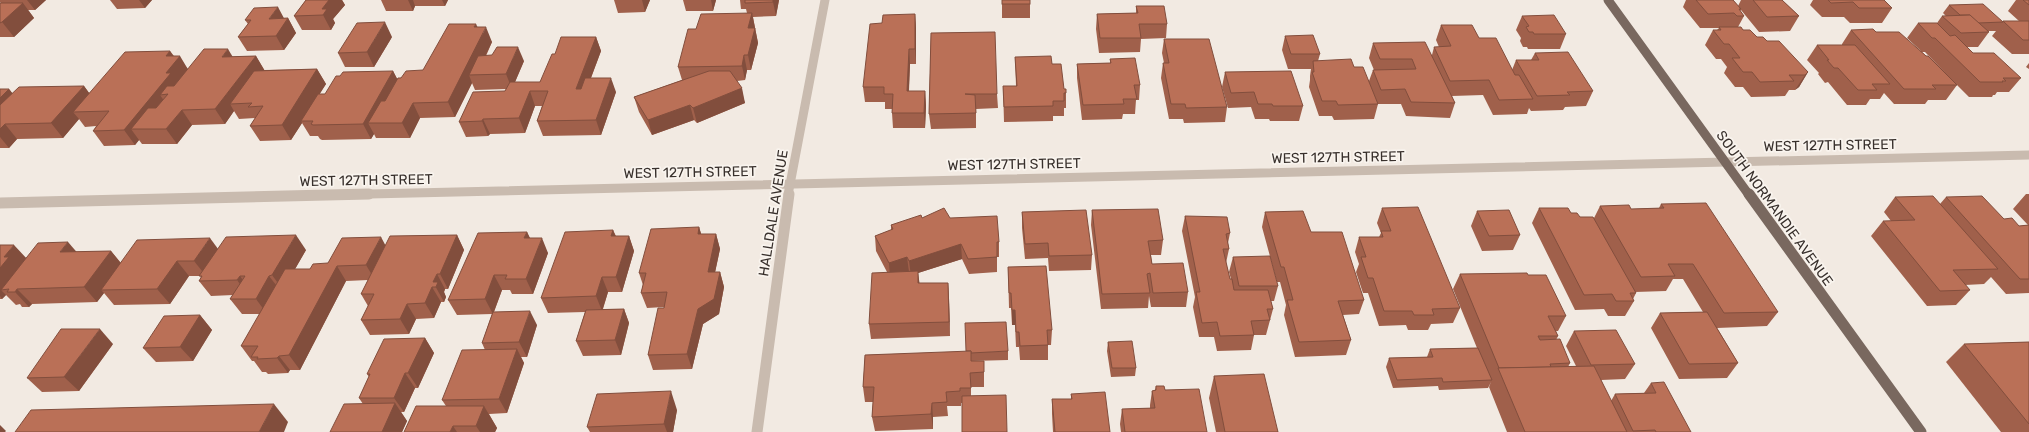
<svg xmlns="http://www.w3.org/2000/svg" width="2029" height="432" font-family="Rubik,sans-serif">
  <rect width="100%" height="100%" fill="#f2eae2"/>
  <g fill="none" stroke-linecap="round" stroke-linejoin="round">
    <!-- minor-far1 -->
    <g stroke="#c9bbaf" stroke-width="9">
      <path d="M326 195 2029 155"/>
      <path d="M788 195 825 0"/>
    </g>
    <!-- minor -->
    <g stroke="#c9bbaf" stroke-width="11">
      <path d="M0 203 369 194"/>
      <path d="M757 432 789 194"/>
    </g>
    <!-- major-far1 -->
    <path stroke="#79685f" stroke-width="9" d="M1608 0 1749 195"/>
    <!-- major -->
    <path stroke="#79685f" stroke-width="11" d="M1749 194 1921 432"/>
  </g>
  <!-- wall -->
  <g fill="#a0604b" fill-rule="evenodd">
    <path d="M0 0H46L35 10H28L34 18 14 37H0V3H1L0 2Z"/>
    <path d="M110 0H152L145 8 117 9Z"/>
    <path d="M306 0H342L345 5 333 19 335 23 331 30H302L294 16Z"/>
    <path d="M381 0H448L445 6H415L413 11H386Z"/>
    <path d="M614 0H650L645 12 618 13Z"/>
    <path d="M683 0H716L713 11H686Z"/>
    <path d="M740 0H779L776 16 753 17 758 43 751 70H747L745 80 737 81 745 103 697 123 694 120 652 135 639 112 634 97 682 80 678 67 696 29 747 13 746 9H741Z"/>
    <rect x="1002" y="0" width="28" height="18"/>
    <path d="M1686 0H1733L1738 6 1741 0H1782L1799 16 1790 31 1759 32 1741 10 1740 11 1744 16 1738 27 1757 37 1767 41 1808 72 1799 87 1795 90H1789L1785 96 1751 97 1743 87H1735L1724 73 1727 67 1721 59H1716L1705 45 1713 30H1717L1719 28H1700L1683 7Z"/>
    <path d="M1813 0H1884L1892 8 1882 23H1850L1844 17H1822L1810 5Z"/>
    <path d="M2016 0H2029V54H2012L1992 36 1996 31H1988L1989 32 1978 47H1967L1973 53 2021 78 2009 92H1997L1995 95H1993L1992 97H1969L1957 85 1946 100H1928L1925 104H1894L1884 93 1880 99H1870L1866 105H1847L1828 82 1825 83 1818 74 1819 73 1807 60 1817 45H1842V44L1851 30 1876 32 1921 51 1907 38 1918 23H1937L1942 16H1946L1943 13 1949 5 2002 22 2019 21 2008 11ZM1922 52H1925L1951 79Z"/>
    <path d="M1136 6 1167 24 1166 38 1141 39 1140 52 1099 53 1096 29 1097 14 1136 13Z"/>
    <path d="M915 14 916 29V64H910L909 91H925L926 106 925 128H893L892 113V109H885V102H865L863 87 882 23Z"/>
    <path d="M1522 16 1566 34 1560 49H1528L1527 47H1523L1520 41 1521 38 1516 30Z"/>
    <path d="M288 18 296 33 284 50 247 51 238 37 248 24 245 20Z"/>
    <path d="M1441 25 1479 38 1512 70 1516 60H1531L1535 53 1593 91 1586 106 1565 107 1563 110 1531 111 1529 108 1527 114 1493 115 1483 95 1452 96 1455 103 1450 118 1406 116 1401 104H1378L1374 119 1334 120 1332 116H1319L1309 87 1310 80V76L1311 69H1288L1282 50 1285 36 1320 54 1318 61 1354 67 1369 81 1373 70H1374L1369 58 1373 43 1432 55 1434 47H1439L1436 40Z"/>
    <path d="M478 27 492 42 486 56 524 61 515 82H540L555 54 596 37 601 51 591 78 616 92 601 135 543 136 537 121 542 106H535L525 133 490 134 488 136 466 137 459 122 505 91 506 89 475 90 472 83 455 117 420 118 410 138H376L374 134 371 139 322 140 320 139 318 136H310L302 123 291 140 260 141 250 126 255 118 239 119 234 111 225 124 192 125 177 144H142L139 140 135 145 104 146 93 131 96 126 85 127 79 119 63 138 17 139 9 148H0V89H9L12 93 84 86 89 93 170 51 174 56 188 69 232 57 256 56 264 70 317 69 326 84 319 94H325L393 71 397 79 423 70Z"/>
    <path d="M931 33 997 94 998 108 976 109V128L931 129 929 114Z"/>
    <path d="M392 37 374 67H345L338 53Z"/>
    <path d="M1164 39 1227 107 1225 122 1184 123 1183 119H1169L1161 78 1163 63H1164L1162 53Z"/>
    <path d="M1015 57 1052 64 1064 89 1066 93V108H1064V116H1053V121L1004 122 1003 86H1016Z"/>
    <path d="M1110 59 1140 85 1139 100H1136L1135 114H1123L1122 119 1082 120 1077 78V64L1110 63Z"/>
    <path d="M2029 63V69L2026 67Z"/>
    <path d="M1225 72 1303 106 1299 121H1270L1269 119H1255L1251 107 1228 108 1222 87Z"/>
    <path d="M2026 194H2029V293L2006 294 1991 277 1984 284 1965 285 1970 290 1956 305 1927 306 1871 236 1883 221H1891L1884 212 1895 197 1940 204 1946 197 2004 219 2019 226 2028 225 2013 209Z"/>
    <path d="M1661 204 1778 312 1767 326 1717 328 1738 363 1727 378 1679 379 1651 328 1660 313 1703 312 1683 279H1673L1666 291 1635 292 1636 293 1633 299 1634 301 1625 316H1608L1604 309 1575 310 1532 223 1539 208 1571 213 1580 217 1594 218 1600 206 1631 209 1659 208Z"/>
    <path d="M1382 208 1460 308 1453 323 1431 324 1428 330H1408L1406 325 1379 326 1368 293H1363L1356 272 1359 264 1355 252 1359 237H1379L1381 233 1377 223Z"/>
    <path d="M1092 210 1163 240 1161 255H1151L1152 264 1188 292 1186 307H1151L1149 296 1148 308 1101 309 1091 225Z"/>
    <path d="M1477 211 1520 235 1513 250 1482 251 1471 226Z"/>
    <path d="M1022 212 1092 255 1091 270 1049 271 1048 258 1025 259 1022 228Z"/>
    <path d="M1265 212 1311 232 1364 300 1359 314 1343 315 1351 340 1346 355 1295 357 1284 315 1286 305 1280 282H1277L1262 227Z"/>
    <path d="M1185 216 1230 233 1228 243 1229 249 1226 263 1230 279H1231L1229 272 1233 257 1278 286 1274 301H1271L1273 309 1266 335H1254L1251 350 1217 351 1214 337H1199L1193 307 1195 297 1182 231Z"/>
    <path d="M922 218H950L999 242V257H997V272L969 274 962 259 918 273 919 283H948L949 298 950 336 871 339 869 324 887 272 876 251 875 236 891 230V225Z"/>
    <path d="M699 227 701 234H716L720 249 715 272H720L724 287 719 314 703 324 692 369 653 370 648 355 664 307 647 308 641 293 643 285 639 273Z"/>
    <path d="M613 230 616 236H629L634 251 622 292H608L603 309H624L629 323 621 355 583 356 576 341 585 312 548 313 541 298Z"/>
    <path d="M527 232 530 238 548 253 533 294H512L510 290H502L494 312 537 325 527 357H521L524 363 507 413 489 414 497 428 495 432H404L446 406 442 400 485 350 482 343 492 314 457 315 448 300Z"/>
    <path d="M457 235 464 250 448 289H445L444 292 446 297 444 302H441L434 318 416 319 409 334 370 335 361 320 368 306 361 294 368 280 346 281 300 370H290L288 373 268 374 266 372H262L254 361H252L241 346 260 314H242L230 299 233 295 211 296 199 281 201 278 200 276H189L170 304 114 305 104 293 97 302 32 304 29 307H22L20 304 16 305 6 295 2 299H0V245L26 258 77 252 111 251 121 263 218 249 306 250 295 269H310L385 245Z"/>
    <path d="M1008 267 1052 330 1051 345H1048V360H1020L1019 347H1016L1015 325H1012L1011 308H1009Z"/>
    <path d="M1460 274 1528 275 1566 316 1558 331H1556L1558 336 1556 340 1570 363 1568 367 1576 366 1566 346 1574 331 1635 364 1625 379 1601 380 1611 401 1615 394 1644 393 1651 383 1691 432H1507L1489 387 1491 382 1488 388 1439 390 1438 386 1393 388 1386 367 1389 358 1427 357 1430 349 1477 348 1453 289Z"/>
    <path d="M200 315 212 330 193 361 156 362 143 348Z"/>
    <path d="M425 338 434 353 418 388H415L404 412H401L407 421 402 432H330L363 404 359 398 369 377 367 374Z"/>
    <path d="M1108 342 1136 368 1135 376 1111 377 1107 351Z"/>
    <path d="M2029 342V432H2001L1946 362 1964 344Z"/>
    <path d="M113 344 79 391 42 392 27 378Z"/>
    <path d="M1008 351V360L971 361H984V387H971V396L962 403H961V406H947L948 416 933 417V429L875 431 872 417 873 402H865L863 387 865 355Z"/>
    <path d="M1214 376 1278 432H1216L1209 398Z"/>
    <path d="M1156 386 1165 390 1207 432H1121L1120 424 1122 409 1150 408V405L1152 391 1155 390Z"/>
    <path d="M1071 394 1110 432H1053L1052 414V399H1071Z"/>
    <path d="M677 410 673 432H590L587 427Z"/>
  </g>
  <!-- shaded-wall -->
  <g fill="#824e3d">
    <path d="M27 0H46L35 10Z"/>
    <path d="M139 0H152L145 8Z"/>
    <path d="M329 0H342L345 5 333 19 335 23 331 30 323 15 322 9Z"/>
    <path d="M408 0H413L415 6 413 11Z"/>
    <path d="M442 0H448L445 6Z"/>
    <path d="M642 0H650L645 12Z"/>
    <path d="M711 0H716L713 11Z"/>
    <path d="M773 0H779L776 16 773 2Z"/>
    <path d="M23 3 34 18 14 37 2 22Z"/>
    <path d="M278 7 286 22 288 18 296 33 284 50 276 36 269 19Z"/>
    <path d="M752 13 755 28 754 32 755 28 758 43 751 70 748 55V28Z"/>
    <path d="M915 14 916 29V64L915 49Z"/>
    <path d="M385 22 392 37 374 67 367 52Z"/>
    <path d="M476 24 482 36 486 27 492 42 476 75H469L472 83 455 117 448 102 474 27Z"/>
    <path d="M596 37 601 51 581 104 576 89Z"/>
    <path d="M518 47 524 61 512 89 506 74Z"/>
    <path d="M228 49 237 64 222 57Z"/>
    <path d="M909 49 910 64 908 106 907 91Z"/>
    <path d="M170 51 176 60 180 56 189 71 168 94 160 95 167 105 131 129 139 140 135 145 124 130 166 56Z"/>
    <path d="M744 55 747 70 745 80 742 66Z"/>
    <path d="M256 56 265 71 230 104 234 111 225 124 215 109Z"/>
    <path d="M317 69 326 84 303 121H301L302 123 291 140 282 125Z"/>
    <path d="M393 71 401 86 368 123 374 134 371 139 363 124Z"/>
    <path d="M1808 72 1799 87 1795 90 1805 75Z"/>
    <path d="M611 78 616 92 601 135 596 120Z"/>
    <path d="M84 86 95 101 73 112 79 119 63 138 51 123Z"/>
    <path d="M742 88 745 103 697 123 693 108Z"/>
    <path d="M9 89 21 104 0 125V98Z"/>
    <path d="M530 91 535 106 525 133 519 118Z"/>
    <path d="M925 91 926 106 925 128 924 113Z"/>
    <path d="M413 103 420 118 410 138 402 123Z"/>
    <path d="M690 105 694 120 652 135 648 120Z"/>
    <path d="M182 110 192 125 177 144 166 129Z"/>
    <path d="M483 119 490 134 488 136 482 121Z"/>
    <path d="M5 124 17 139 9 148 0 137V129Z"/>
    <path d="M699 227 704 243 698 234Z"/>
    <path d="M613 230 619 245 611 236Z"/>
    <path d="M527 232 534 247 524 238Z"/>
    <path d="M716 234 720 249 712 287 708 272Z"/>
    <path d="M296 235 306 250 283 290 272 275Z"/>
    <path d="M457 235 464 250 448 289 440 274Z"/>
    <path d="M629 236 634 251 622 292 616 277Z"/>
    <path d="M381 237 389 252 375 280 366 265Z"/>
    <path d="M210 238 221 253 206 276 194 261Z"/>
    <path d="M542 238 548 253 533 294 526 279Z"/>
    <path d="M68 242 81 257 60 252Z"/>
    <path d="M961 244 962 259 918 273 920 286 911 276 909 261Z"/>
    <path d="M14 245 28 260 1 290 6 295 2 299 0 296V268L4 257Z"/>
    <path d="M111 251 123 266 101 290 104 293 97 302 84 287Z"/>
    <path d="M907 257 909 272 890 278 889 263Z"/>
    <path d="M177 261 189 276 170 304 157 289Z"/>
    <path d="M337 266 346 281 300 370 289 355Z"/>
    <path d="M720 272 724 287 719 314 703 324 692 369 687 354 698 309Z"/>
    <path d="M437 274 445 289 444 292 446 297 444 302 433 282Z"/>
    <path d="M494 275 502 290 493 314 485 299Z"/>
    <path d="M240 276 251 291 248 295 237 280Z"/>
    <path d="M269 276 280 290 267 314 256 299Z"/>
    <path d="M602 277 608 292 602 311 596 296Z"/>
    <path d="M948 283 949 298 950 336 949 322Z"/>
    <path d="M432 287 441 302 434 318 425 303Z"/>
    <path d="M17 289 32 304 29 307 15 292Z"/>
    <path d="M407 304 416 319 409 334 400 319Z"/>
    <path d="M624 309 629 323 621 355 615 340Z"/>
    <rect x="1012" y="310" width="3" height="15"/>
    <path d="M530 311 537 325 527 357 519 342Z"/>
    <path d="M200 315 212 330 193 361 180 347Z"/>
    <path d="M100 329 113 344 79 391 64 377Z"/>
    <path d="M425 338 434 353 418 388 408 373Z"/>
    <path d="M517 349 524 363 507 413 499 399Z"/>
    <path d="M279 356 290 370 288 373 277 358Z"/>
    <path d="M405 373 415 388 404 412 394 398Z"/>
    <path d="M671 391 677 410 673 432H667L664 424Z"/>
    <path d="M395 403 407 421 402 432H382Z"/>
    <path d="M932 403 933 417V429L931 414Z"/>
    <path d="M274 404 288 422 284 432H259Z"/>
    <path d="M484 406 497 428 495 432H480L476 426Z"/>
    <path d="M0 425 6 431 5 432H0Z"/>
    <path d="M453 426 457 432H450Z"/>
  </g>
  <!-- building -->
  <g fill="#ba7057" stroke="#824e3d">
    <path d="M306 0H329L322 9H327L323 15 294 16Z"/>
    <path d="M745 0H773V2L745 3Z"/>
    <rect x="1002" y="0" width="28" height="4"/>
    <path d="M1696 0H1733L1741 9H1739L1744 16H1737L1734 13 1708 14Z"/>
    <path d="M1753 0H1782L1799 16 1767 17Z"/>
    <path d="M1828 0H1884L1892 8H1859L1853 2 1831 3Z"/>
    <path d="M2023 0H2029V5Z"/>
    <path d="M0 3H23L2 22 0 23Z"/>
    <path d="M1983 4 2003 22 1978 23 1970 15H1960L1949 5Z"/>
    <path d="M1136 6H1164L1167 24H1139L1141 38H1100L1097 14 1138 13Z"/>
    <path d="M278 7 269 19 288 18 276 36 238 37 251 20H245L254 8Z"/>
    <path d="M752 13 748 28H755L748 55H744L742 66 678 67 688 29H696L701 14Z"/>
    <path d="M915 14V49H909L907 91H925L924 113H892L893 94H884V87H863L870 24 882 23 883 15Z"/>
    <path d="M1554 15 1566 34H1534L1533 32H1529L1526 27 1529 26 1522 16Z"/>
    <path d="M1970 15 1989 32 1961 33 1942 16Z"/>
    <path d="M2003 21H2029V40H2023Z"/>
    <path d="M385 22 367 52 338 53 357 23Z"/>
    <path d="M1918 23H1937L1950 36 1955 35 1973 53H1994L2021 78H2003L2006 81H2002L2003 82H1980L1935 38H1932Z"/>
    <path d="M449 24H476L474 27H486L448 102 413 103 402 123H368L381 101H385L398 78H401L406 71 423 70Z"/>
    <path d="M1441 25H1472L1479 38H1496L1515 75H1519L1533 99 1499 100 1489 80 1450 81 1434 47 1451 46Z"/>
    <path d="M1719 27H1741L1743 30H1750L1757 37H1763L1767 41H1779L1808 72 1805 75H1789L1794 81 1760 82 1752 72H1743L1732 58H1740L1729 44H1724L1713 30H1721Z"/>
    <path d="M1873 29 1876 32H1899L1926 56H1928L1957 85H1932L1936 89H1904L1851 30Z"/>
    <path d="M995 32 997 94H965L975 95 976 113 929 114 931 33Z"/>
    <path d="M1313 35 1320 54H1291L1285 36Z"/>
    <path d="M561 37H596L576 89H581L585 78H611L596 120 537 121 548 91H530L519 118 483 119 482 121 459 122 473 92 505 91 510 82H540L552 54H555Z"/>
    <path d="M1164 39H1209L1227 107 1186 108 1185 104H1171L1163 63H1169Z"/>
    <path d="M1425 42 1455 103 1411 102 1405 89 1381 90 1373 70 1416 69 1412 59H1380L1373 43Z"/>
    <path d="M1817 45H1855L1890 84H1872L1877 90H1858L1838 68H1834L1827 60H1829Z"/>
    <path d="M497 47H518L506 74 469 75 478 56 492 55Z"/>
    <path d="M204 49H228L222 57 256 56 215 109 182 110 166 129H131L148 108H156L168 94 160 95 167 86H174Z"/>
    <path d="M170 51 166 56H180L166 73H171L124 130 93 131 109 111 73 112 125 52Z"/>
    <path d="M1568 52 1593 91 1567 92 1570 95 1537 96 1516 60H1539L1535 53Z"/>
    <path d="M1051 56 1052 64H1061L1064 89H1066V93H1064V101H1053V106L1004 107 1003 86H1017L1015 57Z"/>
    <path d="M1135 58 1140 85H1134L1137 99H1123L1124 104 1083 105 1077 64 1111 63 1110 59Z"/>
    <path d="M1351 59 1354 67H1363L1378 104 1338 105 1336 101H1322L1312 72H1314L1313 61Z"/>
    <path d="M317 69 282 125 250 126 263 106 248 107 252 103 230 104 254 71Z"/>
    <path d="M393 71 363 124 313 125 311 124 313 121H301L318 94H325L336 76H340L343 72Z"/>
    <path d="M709 71H730L742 88 693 108 690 105 648 120 634 97Z"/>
    <path d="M1291 71 1303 106H1273L1272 104H1258L1254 92 1231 93 1225 72Z"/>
    <path d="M84 86 51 123 5 124 0 129V105L19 87Z"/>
    <path d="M0 89H9L0 98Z"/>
    <path d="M1933 196 1998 269 1953 270 1970 290 1940 291 1883 221 1915 220 1895 197Z"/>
    <path d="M1982 196 2004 219 2012 218 2019 226 2029 225V279H2020L1946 197Z"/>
    <path d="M1706 203 1778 312 1724 313 1693 264H1668L1675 276 1641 277 1600 206 1629 205 1631 209 1664 208 1661 204Z"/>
    <path d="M1418 207 1460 308 1432 309 1434 315H1414L1412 311H1384L1373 278H1368L1361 257H1366L1359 237H1383L1381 231H1391L1382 208Z"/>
    <path d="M944 208 950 218 997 216 999 242H997V257L968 259 961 244 909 261 907 257 889 263 875 236 893 229 891 225 921 215 922 218Z"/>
    <path d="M1539 208H1568L1571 213H1577L1580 217H1593L1636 293H1630L1634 301H1616L1612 294 1584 295Z"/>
    <path d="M1158 209 1163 240 1148 241 1152 264 1183 263 1188 292 1153 293 1150 273 1147 274 1150 293 1102 294 1092 210Z"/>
    <path d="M1086 210 1092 255 1049 256 1048 243 1025 244 1022 212Z"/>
    <path d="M1509 210 1520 235 1489 236 1477 211Z"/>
    <path d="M1303 211 1311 232H1342L1364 300 1338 301 1351 340 1299 342 1287 300H1293L1284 267H1281L1265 212Z"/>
    <path d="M1185 216 1227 217 1230 233 1226 234 1229 249H1223L1230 279H1232L1234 290H1268L1273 309H1267L1270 320 1251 321 1254 335 1220 336 1217 322 1202 323 1196 292H1200Z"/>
    <path d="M699 227 698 234H716L708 272H720L714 299 698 309 687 354 648 355 658 308H664L667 292 641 293 646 273H639L651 229Z"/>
    <path d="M613 230 611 236H629L616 277H602L596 296 541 298 565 232Z"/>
    <path d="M527 232 524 238H542L526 279H505L507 275H494L485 299 448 300 478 233Z"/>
    <path d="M296 235 272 275 269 276 256 299H230L245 276H240L237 280 199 281 202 276H199L226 237Z"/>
    <path d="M457 235 440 274H437L433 282H438L436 287H432L425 303 407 304 400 319 361 320 374 294H361L390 236Z"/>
    <path d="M381 237 366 265 337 266 289 355 279 356 277 358 257 359 258 357H251L258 346H241L285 269H310L313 264 328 263 342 238Z"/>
    <path d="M210 238 194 261H177L157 289 101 290 137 240Z"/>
    <path d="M68 242 60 252 111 251 84 287 17 289 15 292H7L9 289 1 290 38 243Z"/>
    <path d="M0 245H14L4 257H9L0 268Z"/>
    <path d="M1270 256 1278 286H1239L1233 257Z"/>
    <path d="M1046 266 1052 330H1047L1048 345 1020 346 1019 332H1016L1015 310H1012L1011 293H1009L1008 267Z"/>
    <path d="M918 271V283H948L949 322 869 324 872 273Z"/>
    <path d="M1527 273 1528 275H1546L1566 316H1548L1558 336H1538L1540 340 1560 339 1570 363 1550 364 1551 367 1499 368 1460 274Z"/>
    <path d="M624 309 615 340 576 341 586 310Z"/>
    <path d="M530 311 519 342 482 343 493 312Z"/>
    <path d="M1707 312 1738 363 1689 364 1660 313Z"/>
    <path d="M200 315 180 347 143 348 164 316Z"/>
    <path d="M1006 322 1008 351 971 353V351H966L965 323Z"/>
    <path d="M61 329H100L64 377 27 378Z"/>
    <path d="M1616 330 1635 364 1591 365 1574 331Z"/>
    <path d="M425 338 408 373H405L394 398H359L370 374H367L384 339Z"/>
    <path d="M1132 341 1136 368H1112L1108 342Z"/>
    <path d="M2029 342V424L1964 344Z"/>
    <path d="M1478 348 1492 380 1443 382 1442 378 1397 380 1389 358 1433 357 1430 349Z"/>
    <path d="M517 349 499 399 442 400 462 350Z"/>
    <path d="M971 351V361H984V372L970 373 971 388H960V391L946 392 947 402 932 403 931 414 872 417 874 387H863L865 355Z"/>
    <path d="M1594 366 1627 432H1525L1498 368Z"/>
    <path d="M1264 374 1278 432H1225L1214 376Z"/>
    <path d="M1664 382 1691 432H1656L1655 430 1633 431 1615 394 1656 393 1651 383Z"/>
    <path d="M1156 386H1164L1165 390 1199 389 1207 432H1125L1122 409 1155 408 1152 391 1156 390Z"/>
    <path d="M671 391 664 424 587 427 597 394Z"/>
    <path d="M1105 392 1110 432H1055L1052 399H1072L1071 394Z"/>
    <path d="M1006 395 1007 432H962V396Z"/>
    <path d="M395 403 382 432H330L344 404Z"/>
    <path d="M274 404 259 432H15L31 410Z"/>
    <path d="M416 406H484L476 426H453L450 432H404Z"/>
  </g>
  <g text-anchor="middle" stroke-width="3.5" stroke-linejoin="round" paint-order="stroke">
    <!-- street labels -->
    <g font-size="14" fill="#38302c" stroke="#f9f4ee">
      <text transform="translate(1830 145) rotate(-1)" y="5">WEST 127TH STREET</text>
      <text transform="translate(1338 157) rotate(-1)" y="5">WEST 127TH STREET</text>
      <text transform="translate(1014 164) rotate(-1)" y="5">WEST 127TH STREET</text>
      <text transform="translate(690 172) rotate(-1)" y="5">WEST 127TH STREET</text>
      <text transform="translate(366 180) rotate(-1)" y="5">WEST 127TH STREET</text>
      <text transform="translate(1775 208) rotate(54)" y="5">SOUTH NORMANDIE AVENUE</text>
      <text transform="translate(773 213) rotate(-81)" y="5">HALLDALE AVENUE</text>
    </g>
  </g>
</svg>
